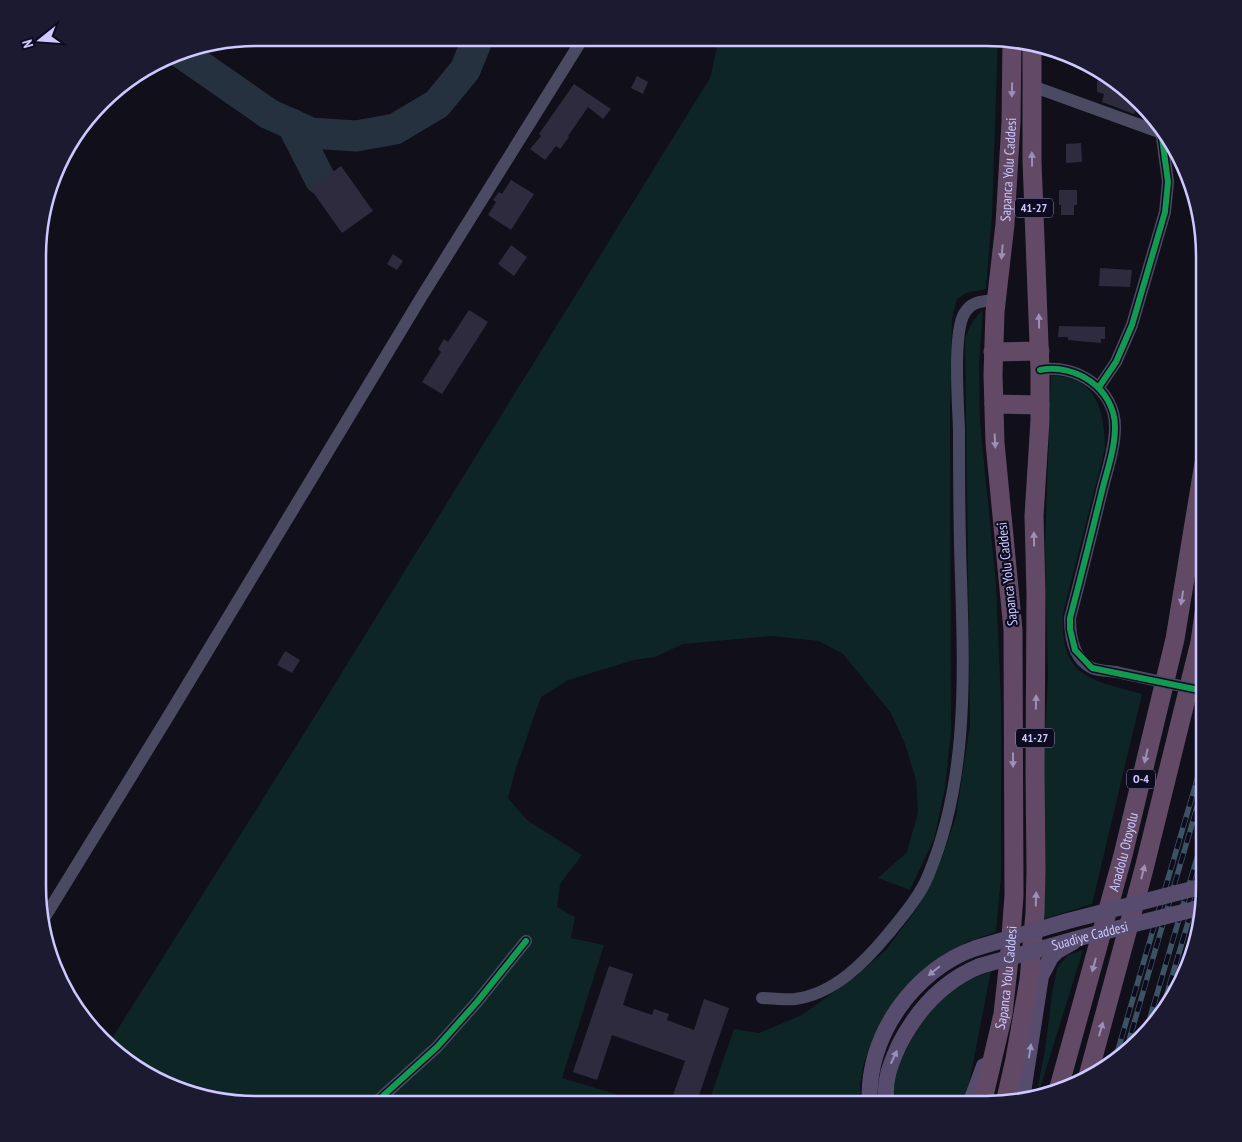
<svg xmlns="http://www.w3.org/2000/svg" width="1242" height="1142" font-family="'PT Sans Narrow',sans-serif">
  <rect width="100%" height="100%" fill="#100f1a"/>
  <!-- green -->
  <g fill="#0d2525">
    <path d="M719 38H998L992 215 986 289 966 293 957 299 952 318 950 412 951 731 945 788 934 839 910 890 878 878 907 852 918 812 916 780 905 744 891 713 843 654 819 641 772 636 683 644 655 657 634 660 568 680 541 697 515 771 508 798 527 820 582 855 560 884 557 907 575 917 571 938 604 945 562 1078 649 1104H256L160 1082 109 1043 310 724 710 78Z"/>
    <path d="M983 310 979 365 980 422 996 583 1001 703V877L996 932 967 942 944 955 878 1030 864 1063 860 1085 861 1104H708L734 1029 759 1033 802 1015 856 976 886 950 918 907 942 858 956 816 970 726 965 339C969 327 973 319 983 310Z"/>
    <path d="M1051 375C1059 376 1067 377 1075 380 1101 390 1105 424 1105 449L1063 613C1060 677 1089 679 1142 694L1092 904 1044 919V750L1048 679 1045 547Z"/>
    <path d="M1083 950 1038 1095 1036 1096 1045 1050 1052 994 1057 968 1068 955Z"/>
    <path d="M991 971 970 1079 962 1104H897C895 1097 893 1089 894 1082 898 1059 922 1017 938 1002 953 987 971 979 991 971Z"/>
  </g>
  <g fill="none" stroke-linecap="round" stroke-linejoin="round">
    <!-- taxiway -->
    <g stroke="#26313f" stroke-width="31">
      <path d="M180 52 269 114 311 133 356 136 395 129 437 104 465 70 478 38"/>
      <path d="M292 124 320 179"/>
    </g>
  </g>
  <!-- building -->
  <g fill="#2e2b3e">
    <path d="M1102 75 1138 102 1134 114 1102 102 1104 94 1097 92V82Z"/>
    <path d="M637 76 648 82 643 94 631 88Z"/>
    <path d="M574 84 611 109 603 119 588 107 568 136 569 137 560 149 556 146 545 160 530 149 541 136 539 134Z"/>
    <path d="M1081 143 1082 162 1066 163V144Z"/>
    <path d="M341 166 373 211 342 233 310 188Z"/>
    <path d="M511 180 534 194 511 230 488 215 496 202 493 200 499 192 502 194Z"/>
    <path d="M1059 190H1077V205H1074V215H1061V205H1059Z"/>
    <path d="M511 245 527 257 514 276 498 264Z"/>
    <path d="M393 254 403 261 397 270 387 264Z"/>
    <path d="M1100 268 1132 270 1130 287 1099 286Z"/>
    <path d="M469 310 488 322 442 394 422 382 441 352 438 349 444 339 448 342Z"/>
    <path d="M1059 326 1105 327V339H1101V343L1068 340V337H1058Z"/>
    <path d="M285 651 300 660 292 673 277 665Z"/>
    <path d="M609 966 633 974 623 1005 652 1015 654 1009 669 1014 667 1020 694 1030 704 999 729 1008 696 1104H670L685 1061 612 1035 597 1080 573 1072Z"/>
  </g>
  <g fill="none" stroke-linecap="round" stroke-linejoin="round">
    <!-- minor -->
    <g stroke="#4a4a63" stroke-width="12">
      <path d="M1032 86 1162 133"/>
      <path d="M1040 370C1076 363 1115 389 1115 427 1115 450 1106 473 1101 495 1091 536 1081 577 1070 618 1070 636 1073 659 1092 668 1099 671 1109 671 1116 672"/>
      <path d="M1099 387 1116 362 1132 325 1165 212 1168 182 1161 130"/>
      <path d="M43 920 166 720 422 296 583 38"/>
      <path d="M762 998C773 998 785 1000 795 999 834 994 865 962 888 934 902 917 920 896 928 876 968 782 964 677 961 578 959 528 959 478 959 429 958 403 953 334 964 314 971 301 983 301 996 300"/>
      <path d="M374 1104 437 1047 477 1002 526 941"/>
    </g>
    <!-- major -->
    <g stroke="#574c6d" stroke-width="16">
      <path d="M1022 1099 1041 976 1051 957 1057 951 1073 942"/>
      <path d="M870 1104C865 1038 914 969 976 948"/>
      <path d="M887 1104C883 1082 890 1065 899 1045 917 1010 943 981 980 966"/>
      <path d="M970 1104 984 1066"/>
    </g>
    <!-- highway -->
    <g stroke="#624a66" stroke-width="19">
      <path d="M993 352 1040 351"/>
      <path d="M994 404 1040 405"/>
      <path d="M1088 1076 1144 869 1200 642 1204 613"/>
      <path id="s1" d="M1058 1091 1123 855 1175 639 1204 463"/>
      <path d="M1005 1103 1015 1059 1029 980 1035 913 1036 870 1035 773 1036 594 1034 516 1040 420V370L1032 161V46"/>
      <path id="s2" d="M982 1104 1003 1014 1010 950 1014 895 1013 630 995 443 993 375 995 312 1005 224 1011 122 1012 41"/>
    </g>
    <defs>
      <g id="rail">
        <path d="M1163 1007 1204 868"/>
        <path d="M1147 1028 1204 834"/>
        <path d="M1125 1054 1204 783"/>
        <path d="M1115 1060 1204 756"/>
      </g>
    </defs>
    <!-- rail casing -->
    <use href="#rail" stroke="#3d5364" stroke-width="5.5"/>
    <!-- rail -->
    <use href="#rail" stroke="#0d0b1f" stroke-width="4" stroke-dasharray="11" stroke-linecap="butt"/>
    <!-- minor-bridge -->
    <path stroke="#4a4a63" stroke-width="12" d="M1116 672 1204 691"/>
    <!-- major-bridge -->
    <g stroke="#574c6d" stroke-width="16">
      <path d="M976 948 1068 921 1204 886"/>
      <path id="s3" d="M980 966 1083 937 1199 908"/>
    </g>
    <defs>
      <g id="cycleway">
        <path d="M1040 370C1076 363 1115 389 1115 427 1115 450 1106 473 1101 495 1091 536 1081 577 1070 618V629L1075 650 1092 668 1204 691"/>
        <path d="M1099 387 1116 362 1132 325 1165 212 1168 182 1161 130"/>
        <path d="M374 1104 437 1047 477 1002 526 941"/>
      </g>
    </defs>
    <!-- cycleway casing -->
    <use href="#cycleway" stroke="#0d0b1f" stroke-width="9"/>
    <!-- cycleway -->
    <use href="#cycleway" stroke="#139951" stroke-width="6"/>
  </g>
  <!-- one-way arrows -->
  <defs><path id="oneway-solid" d="M-6-.8H1V-3.2L6.5 0L1 3.2V.8H-6Z" transform="scale(1.25)"/></defs>
  <g fill="#9d8fba">
    <use href="#oneway-solid" transform="translate(1012 90) rotate(91)"/>
    <use href="#oneway-solid" transform="translate(1032 159) rotate(-91)"/>
    <use href="#oneway-solid" transform="translate(1002 252) rotate(95)"/>
    <use href="#oneway-solid" transform="translate(1039 321) rotate(-91)"/>
    <use href="#oneway-solid" transform="translate(995 441) rotate(87)"/>
    <use href="#oneway-solid" transform="translate(1034 539) rotate(-91)"/>
    <use href="#oneway-solid" transform="translate(1182 598) rotate(99)"/>
    <use href="#oneway-solid" transform="translate(1036 702) rotate(-89)"/>
    <use href="#oneway-solid" transform="translate(1146 756) rotate(103)"/>
    <use href="#oneway-solid" transform="translate(1013 760) rotate(90)"/>
    <use href="#oneway-solid" transform="translate(1143 872) rotate(-76)"/>
    <use href="#oneway-solid" transform="translate(1036 899) rotate(-88)"/>
    <use href="#oneway-solid" transform="translate(1094 965) rotate(105)"/>
    <use href="#oneway-solid" transform="translate(1101 1029) rotate(-74)"/>
  </g>
  <g fill="#9890bd">
    <use href="#oneway-solid" transform="translate(934 971) rotate(141)"/>
    <use href="#oneway-solid" transform="translate(1030 1051) rotate(-81)"/>
    <use href="#oneway-solid" transform="translate(894 1057) rotate(-65)"/>
  </g>
  <g text-anchor="middle" stroke-width="4.5" stroke-linejoin="round" paint-order="stroke">
    <!-- shield labels -->
    <g fill="#0d0b1f" stroke="#938fbc" stroke-width="1">
      <rect x="1015" y="198.5" width="38" height="19" rx="4"/>
      <rect x="1016" y="728.5" width="38" height="19" rx="4"/>
      <rect x="1127" y="769.5" width="28" height="19" rx="4"/>
    </g>
    <g font-size="12" font-weight="bold" fill="#cdc8ff">
      <text x="1034" y="212">41-27</text>
      <text x="1035" y="742">41-27</text>
      <text x="1141" y="783">O-4</text>
    </g>
    <!-- street labels -->
    <g font-size="14" fill="#cdc8ff" stroke="#0d0b1f">
      <text dy="5" stroke="none"><textPath href="#s2" startOffset="939">Sapanca Yolu Caddesi</textPath></text>
      <text transform="translate(1007 574) rotate(-96)" y="5">Sapanca Yolu Caddesi</text>
      <text dy="5" stroke="none"><textPath href="#s1" startOffset="248">Anadolu Otoyolu</textPath></text>
      <text dy="5" stroke="none"><textPath href="#s3" startOffset="114">Suadiye Caddesi</textPath></text>
      <text dy="5" stroke="none"><textPath href="#s2" startOffset="129">Sapanca Yolu Caddesi</textPath></text>
    </g>
  </g>
  <!-- crop -->
  <path d="M0 0H1242V1142H0ZM256 46H986A210 210 0 0 1 1196 256V886A210 210 0 0 1 986 1096H256A210 210 0 0 1 46 886V256A210 210 0 0 1 256 46Z" fill="#1c1a31" fill-rule="evenodd"/>
  <path fill="none" stroke="#cdc8ff" stroke-width="2.5" d="M256 46H986A210 210 0 0 1 1196 256V886A210 210 0 0 1 986 1096H256A210 210 0 0 1 46 886V256A210 210 0 0 1 256 46Z"/>
  <!-- north arrow -->
  <g transform="translate(40 40) rotate(253)" stroke="#0d0b1f" stroke-width="4" paint-order="stroke">
  <path d="M0-4L9 19L0 12L-9 19Z" fill="#cdc8ff"/>
  <text y="-8" font-size="14" font-weight="bold" text-anchor="middle" fill="#cdc8ff">N</text>
  </g>
</svg>
